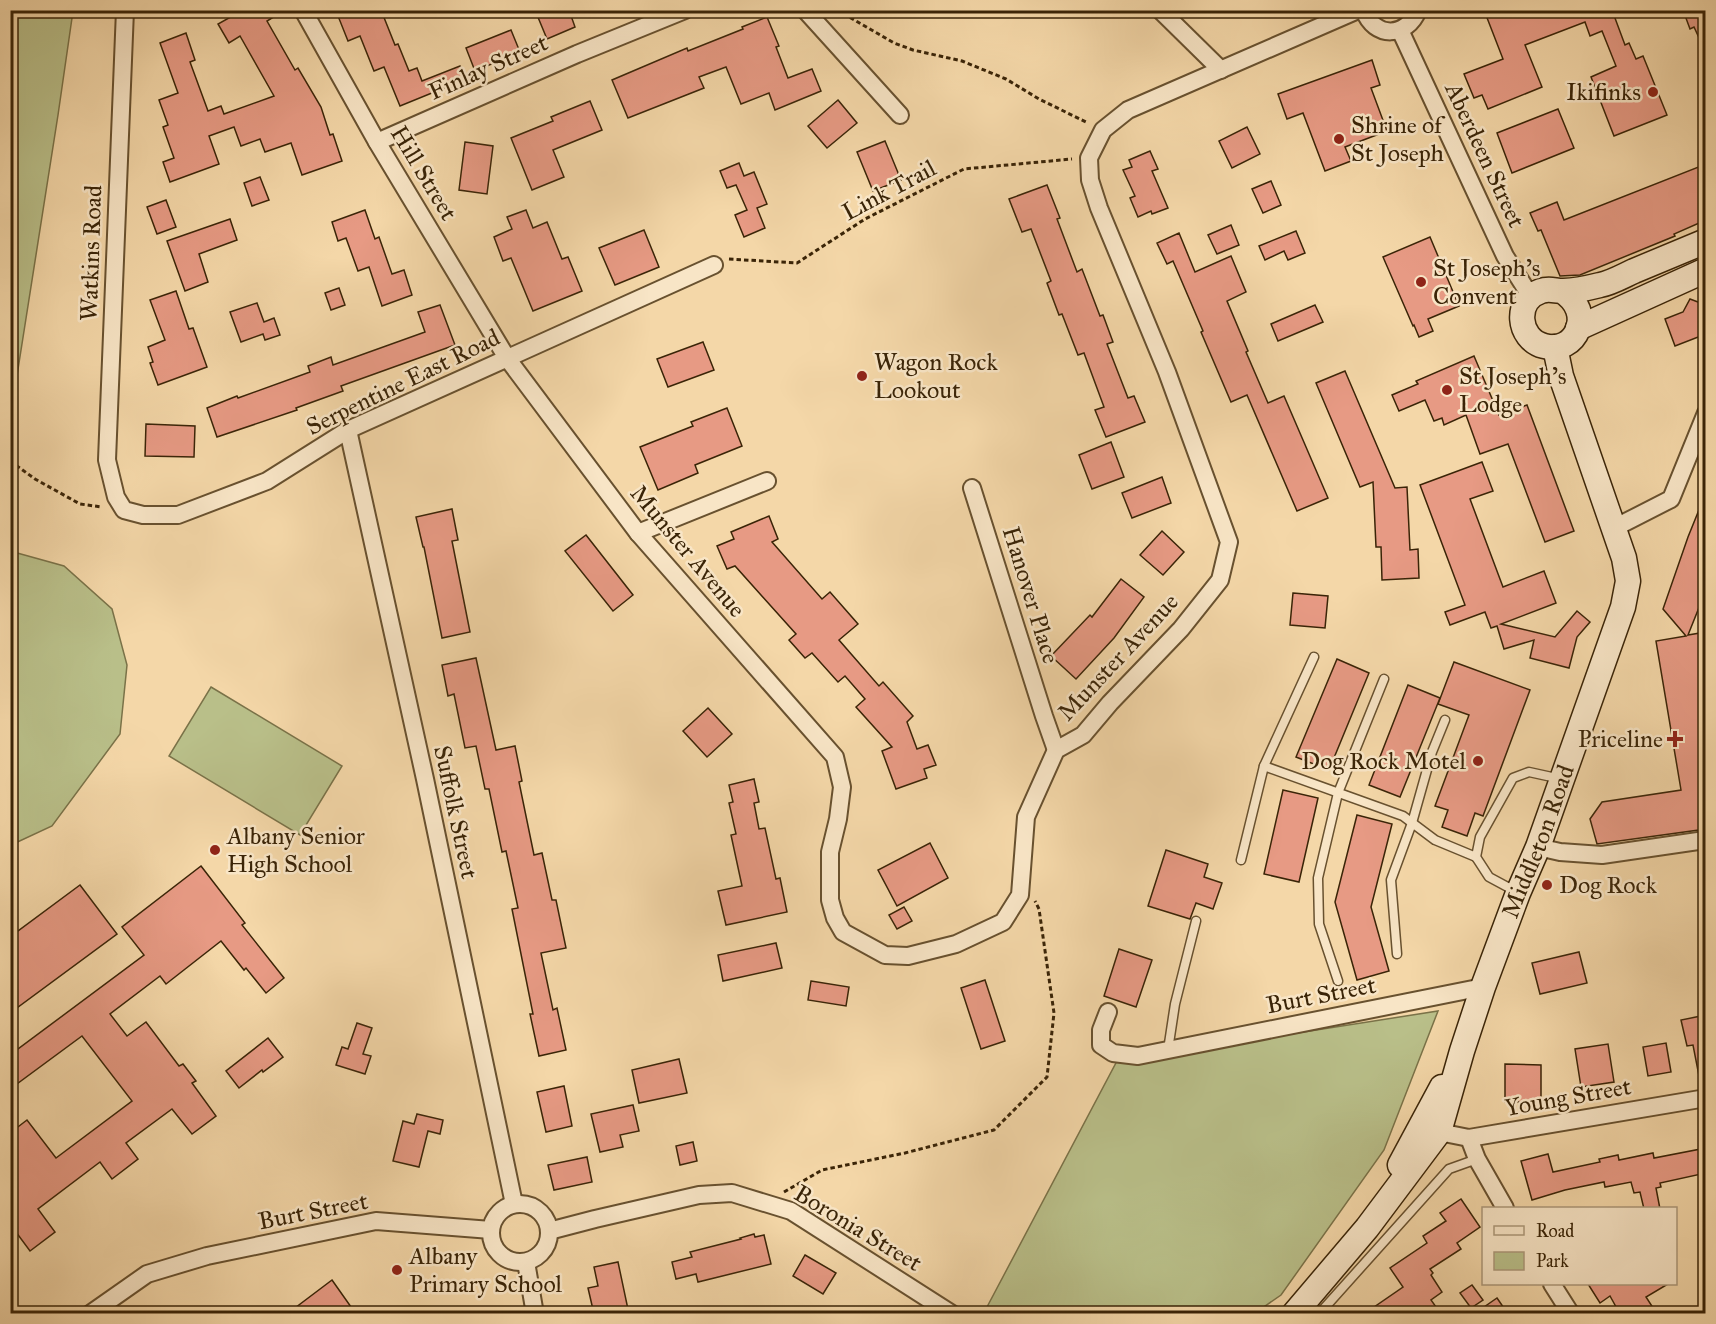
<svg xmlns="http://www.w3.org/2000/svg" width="1716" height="1324" font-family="'IM FELL Great Primer',serif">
  <rect width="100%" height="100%" fill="#f4d7a8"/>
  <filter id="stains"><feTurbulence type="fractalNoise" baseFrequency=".00333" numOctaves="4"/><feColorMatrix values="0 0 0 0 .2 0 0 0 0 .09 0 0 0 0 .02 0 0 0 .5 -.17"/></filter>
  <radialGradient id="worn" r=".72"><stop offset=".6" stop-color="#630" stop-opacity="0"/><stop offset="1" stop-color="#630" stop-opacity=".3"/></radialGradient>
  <!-- green -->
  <g fill="#b9bf89" stroke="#7a7248" stroke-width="1.5">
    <path d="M11 10 73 11 58 115 13 401 11 403Z"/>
    <path d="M10 551 64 566 112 609 127 665 120 734 52 826 11 845Z"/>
    <path d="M211 687 342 766 300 835 169 756Z"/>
    <path d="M1438 1011 1384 1150 1281 1295 1255 1313 996 1314 987 1307 1117 1061Z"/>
  </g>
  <!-- building -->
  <g fill="#e79a84" stroke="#3a2407" stroke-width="1.5">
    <path d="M243 10H285L267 21 295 70 298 68 321 107 330 135 333 134 342 161 302 175 291 143 265 152 260 139 241 146 234 127 209 136 219 164 170 182 163 162 174 158 163 127 168 125 159 100 178 93 160 43 186 33 195 60 190 62 208 111 221 106 224 114 274 96 240 36 229 43 218 24Z"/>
    <path d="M351 10H381L395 45 398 44 409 71 417 68 422 81 460 66 466 81 450 88 449 86 400 106 384 67 374 71 360 36 348 41 338 16Z"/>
    <path d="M535 10H569L575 27 547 39Z"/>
    <path d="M1484 10H1612L1625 45 1629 43 1636 59 1643 56 1667 115 1614 136 1591 77 1616 66 1602 31 1590 36 1585 22 1525 45 1542 87 1488 109 1482 95 1474 98 1464 74 1503 59Z"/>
    <path d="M1683 10H1706V53L1694 27 1690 29Z"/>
    <path d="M767 17 779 46 776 47 788 78 812 69 821 91 775 110 769 93 741 104 726 67 699 77 704 88 628 118 612 80 687 48 688 51 743 29 742 27Z"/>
    <path d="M511 30 520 52 475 71 466 48Z"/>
    <path d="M1372 60 1380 85 1371 88 1387 131 1345 147 1351 161 1325 171 1303 113 1287 119 1278 94Z"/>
    <path d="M838 100 857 123 827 148 808 126Z"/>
    <path d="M590 101 602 130 553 150 564 177 532 190 511 138 553 121 551 117Z"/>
    <path d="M1558 109 1574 148 1512 173 1497 133Z"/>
    <path d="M1247 127 1260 154 1232 168 1219 141Z"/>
    <path d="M885 141 901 180 873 191 857 152Z"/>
    <path d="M465 142 493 146 487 194 459 190Z"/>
    <path d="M1150 151 1158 169 1152 171 1168 208 1152 214 1151 211 1138 217 1130 198 1135 196 1123 170 1132 167 1129 160Z"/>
    <path d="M739 163 744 176 754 172 767 204 757 208 765 228 744 237 735 215 747 210 736 185 727 188 720 171Z"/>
    <path d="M1706 164V220L1674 234 1675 236 1580 275 1560 276 1541 230 1538 231 1530 213 1557 202 1564 220Z"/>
    <path d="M260 177 269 200 252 206 244 183Z"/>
    <path d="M1271 181 1281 205 1263 213 1252 189Z"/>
    <path d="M1047 185 1060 218 1057 219 1077 272 1082 269 1100 316 1103 315 1113 342 1107 344 1128 398 1134 396 1145 422 1106 437 1095 410 1104 407 1084 353 1078 355 1062 314 1059 315 1047 283 1051 281 1031 229 1022 232 1009 199Z"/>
    <path d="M166 200 176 227 157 234 147 207Z"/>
    <path d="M365 210 375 239 379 237 392 274 404 270 412 295 382 306 369 267 358 271 346 238 338 241 332 222Z"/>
    <path d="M526 210 533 228 547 222 562 259 568 257 582 291 533 311 511 258 503 261 494 237 512 229 507 217Z"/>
    <path d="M230 219 237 240 199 254 208 282 185 291 167 241Z"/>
    <path d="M1231 225 1239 245 1217 254 1208 235Z"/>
    <path d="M644 230 659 267 615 285 599 248Z"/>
    <path d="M1296 231 1305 253 1288 260 1284 251 1265 260 1259 246Z"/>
    <path d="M1179 233 1195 272 1231 256 1246 292 1227 301 1248 351 1246 352 1268 403 1284 396 1328 498 1297 511 1247 395 1231 402 1201 332 1203 331 1173 261 1167 264 1157 243Z"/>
    <path d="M1430 237 1459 306 1428 319 1433 331 1419 337 1414 325 1413 326 1383 257Z"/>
    <path d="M339 288 345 305 331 310 325 293Z"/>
    <path d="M176 291 189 329 193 328 207 367 158 385 150 363 153 362 148 347 165 340 150 300Z"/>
    <path d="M1690 299 1706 305V334L1675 346 1665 319 1683 312Z"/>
    <path d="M257 303 264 322 274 318 280 335 265 340 263 334 241 342 230 312Z"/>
    <path d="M440 305 455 345 341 386 343 391 296 408 297 410 217 437 207 408 237 396 238 398 310 372 308 366 331 357 333 365 425 332 418 312Z"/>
    <path d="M1315 305 1323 322 1278 341 1271 324Z"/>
    <path d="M703 342 714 370 668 387 657 359Z"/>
    <path d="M1474 356 1499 415 1527 405 1574 531 1545 542 1508 444 1480 454 1466 415 1444 425 1442 418 1434 421 1425 400 1399 411 1392 395 1418 384 1416 381Z"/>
    <path d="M1345 371 1395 488 1407 487 1410 550 1418 549 1419 578 1382 580 1381 547H1376L1373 482 1360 487 1316 383Z"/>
    <path d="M727 408 742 446 695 465 698 473 658 490 640 447 693 426 691 422Z"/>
    <path d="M146 424 195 426 194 457 145 456Z"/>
    <path d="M1111 442 1124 477 1092 489 1079 455Z"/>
    <path d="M1482 462 1493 491 1470 499 1503 587 1544 571 1556 603 1501 624 1555 637 1577 611 1590 622 1577 637 1569 668 1530 658 1534 640 1504 649 1497 626 1491 628 1485 612 1450 625 1445 612 1465 605 1420 485Z"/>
    <path d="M1162 477 1171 503 1132 518 1122 493Z"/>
    <path d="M1705 495 1706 590 1688 635 1706 632V829L1597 844 1590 819 1602 802 1681 790 1656 641 1686 636 1663 609 1688 537Z"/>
    <path d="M452 509 458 540 452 541 470 632 442 638 424 547H423L416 517Z"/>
    <path d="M769 516 778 539 772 542 822 599 830 592 858 624 839 640 879 686 883 682 913 716 907 722 917 749 928 745 936 765 924 769 927 778 896 789 882 751 892 747 856 707 865 699 845 676 838 682 812 653 805 658 789 640 796 634 735 566 727 569 717 546 734 539 731 532Z"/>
    <path d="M1162 531 1184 552 1163 575 1140 555Z"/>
    <path d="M586 535 633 595 613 611 565 551Z"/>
    <path d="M1121 579 1144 597 1114 638 1076 679 1051 656 1090 615 1092 617Z"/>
    <path d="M1293 593 1328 596 1325 628 1290 625Z"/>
    <path d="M476 658 496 750 515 746 522 781 519 782 534 855 542 853 552 900H556L566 948 541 953 553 1010 557 1008 566 1050 539 1056 530 1014H533L512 909 518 908 506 851 502 852 489 789H485L476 746 465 748 454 694 448 696 442 665Z"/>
    <path d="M1337 659 1369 673 1329 770 1296 757Z"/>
    <path d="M1454 662 1530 690 1483 816 1475 813 1467 836 1442 827 1448 810 1435 806 1469 715 1438 704Z"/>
    <path d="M1408 685 1440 698 1400 797 1369 785Z"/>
    <path d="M708 708 732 734 707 757 683 731Z"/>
    <path d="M754 779 759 802 754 803 759 829 765 828 776 879 780 878 787 912 726 925 718 891 742 886 731 835 736 834 729 803 733 802 729 785Z"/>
    <path d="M1283 790 1318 798 1299 882 1264 874Z"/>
    <path d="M1357 815 1392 824 1371 907 1389 971 1357 980 1335 902Z"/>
    <path d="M930 843 948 878 897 906 878 870Z"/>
    <path d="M1166 850 1208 864 1204 877 1222 883 1213 909 1196 903 1190 919 1148 906Z"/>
    <path d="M201 866 245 923 242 925 284 978 266 993 246 968 244 970 221 941 166 984 160 976 110 1014 127 1036 146 1022 179 1066 183 1064 196 1081 192 1083 216 1116 192 1134 172 1109 126 1143 138 1159 112 1179 100 1162 38 1209 55 1232 30 1251 10 1224V1133L27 1120 56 1158 132 1101 82 1036 10 1089V1055L144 955 122 927Z"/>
    <path d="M80 885 117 934 10 1013V937Z"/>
    <path d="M904 907 912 921 897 929 889 915Z"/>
    <path d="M776 943 782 968 723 981 718 955Z"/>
    <path d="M1119 949 1152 960 1136 1007 1104 996Z"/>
    <path d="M1579 952 1587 983 1540 994 1532 963Z"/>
    <path d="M985 980 1005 1041 981 1049 961 988Z"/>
    <path d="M811 981 849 987 846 1006 808 1000Z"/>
    <path d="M1706 1015V1075L1699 1076 1693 1045 1687 1046 1681 1020Z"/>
    <path d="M357 1023 372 1028 363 1054 371 1056 365 1074 336 1065 342 1047 348 1049Z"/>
    <path d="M268 1038 283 1057 263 1072 262 1070 239 1088 226 1071Z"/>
    <path d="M1666 1043 1671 1072 1648 1076 1643 1047Z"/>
    <path d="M1608 1044 1614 1082 1581 1087 1575 1049Z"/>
    <path d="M679 1059 687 1093 639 1103 632 1070Z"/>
    <path d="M1505 1064 1541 1065V1102H1505Z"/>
    <path d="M564 1086 572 1126 546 1132 537 1092Z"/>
    <path d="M633 1105 639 1131 620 1135 623 1147 600 1152 591 1114Z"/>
    <path d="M417 1114 443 1120 440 1134 428 1131 419 1167 393 1161 403 1121 414 1124Z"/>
    <path d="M693 1142 697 1161 680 1165 676 1146Z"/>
    <path d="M1706 1148V1173L1660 1183 1661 1187 1656 1188 1660 1209H1644L1640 1192 1634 1193 1631 1182 1605 1187 1604 1182 1565 1190 1532 1200 1521 1161 1548 1154 1553 1172 1600 1162 1599 1159 1618 1155 1619 1160 1653 1153 1654 1158Z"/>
    <path d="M587 1157 592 1182 554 1190 548 1165Z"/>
    <path d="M1461 1199 1480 1227 1457 1243 1461 1249 1430 1269 1433 1273 1431 1275 1442 1292 1431 1300 1441 1314H1364L1403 1287 1390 1268 1427 1243 1423 1236 1446 1221 1440 1213Z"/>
    <path d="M754 1234 755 1237 764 1235 771 1264 698 1282 696 1274 676 1279 672 1262 692 1257 690 1252 741 1239 740 1238Z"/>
    <path d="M805 1255 836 1273 823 1294 793 1276Z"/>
    <path d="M618 1262 629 1314H594L588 1288 598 1286 594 1267Z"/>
    <path d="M332 1280 356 1314H287Z"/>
    <path d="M1588 1284H1668L1646 1297 1657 1314H1620L1610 1296 1600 1303Z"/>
    <path d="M1472 1285 1483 1300 1471 1308 1460 1293Z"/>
    <path d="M1497 1298 1508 1314H1474Z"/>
  </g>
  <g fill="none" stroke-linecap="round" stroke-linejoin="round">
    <defs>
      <g id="lane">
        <path d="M1264 766 1314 657"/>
        <path d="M1241 860 1264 766 1403 816 1435 840 1476 857"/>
        <path d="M1515 891 1489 877 1476 857 1480 837 1513 778 1529 772 1561 779"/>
        <path d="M1397 954 1391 880 1412 823 1432 752 1445 720"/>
        <path d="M1338 981 1319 924 1318 878 1338 793 1384 679"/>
        <path d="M1168 1050 1175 1004 1196 921"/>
        <path d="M1319 1314 1449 1169 1477 1159"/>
      </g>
      <g id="street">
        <path d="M125 10 107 460 116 497 124 510 143 515H178L267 481 348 430 714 265"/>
        <path d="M303 10 377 142 507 358 638 533 835 757 842 787 838 819 830 852V900L835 918 843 932 885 955 908 956 956 944 1003 922 1020 895 1026 817 1056 750 1083 735 1110 703 1181 629 1220 580 1229 542 1167 372 1099 208 1090 180 1089 158 1103 130 1128 110 1358 10"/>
        <path d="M805 10 900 115"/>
        <path d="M1160 10 1221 70"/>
        <path d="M1364 10C1374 39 1407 38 1418 10"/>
        <path d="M1400 30 1505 256 1531 297"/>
        <path d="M377 142 577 54 685 10"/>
        <path d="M348 430 425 779 514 1204"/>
        <path d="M972 488 1044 716 1056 750"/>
        <path d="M1614 528 1671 499 1706 413"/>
        <path d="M638 533 767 481"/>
        <path d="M1538 847 1560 852 1602 855 1705 840"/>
        <path d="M1108 1012 1101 1030V1045L1113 1053 1138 1056 1483 987"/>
        <path d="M1439 1132 1469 1138 1706 1098"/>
        <path d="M1469 1138 1477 1159 1505 1208"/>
        <circle cx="520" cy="1233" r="29"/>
        <path d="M549 1231 595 1219 699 1195 732 1193 791 1211 952 1314"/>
        <path d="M526 1262 535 1314"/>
        <path d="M1552 1284 1571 1314"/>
        <path d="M90 1314 147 1274 207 1256 376 1221 491 1230"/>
      </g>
      <g id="secondary">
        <path d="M1562 291C1596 312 1576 355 1544 346 1517 339 1514 300 1541 291 1549 288 1555 291 1563 291 1575 291 1588 288 1600 285 1611 283 1623 276 1634 271 1658 261 1682 251 1706 241"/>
        <path d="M1578 328 1706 270"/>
        <path d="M1400 1165 1442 1087"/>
        <path id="s1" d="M1294 1314 1367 1228 1439 1132 1462 1051 1483 987 1518 893 1538 847 1623 607 1628 581 1624 558 1561 376 1555 347"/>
      </g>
    </defs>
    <!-- lane casing -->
    <use href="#lane" stroke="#68512f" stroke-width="11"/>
    <!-- street casing -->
    <use href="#street" stroke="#68512f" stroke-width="20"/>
    <!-- secondary casing -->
    <use href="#secondary" stroke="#3a2407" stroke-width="27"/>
    <!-- path -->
    <g stroke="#3a2407" stroke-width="3" stroke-dasharray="4.5 3" stroke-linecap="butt">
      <path d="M837 10 894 43 913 50 962 61 1006 79 1039 99 1088 123"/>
      <path d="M729 259 797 263 865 219 964 169 1072 159"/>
      <path d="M10 461 35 479 80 504 102 507"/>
      <path d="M784 1192 822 1170 905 1153 994 1130 1047 1077 1054 1013 1039 909 1035 901"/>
    </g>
    <!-- lane -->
    <use href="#lane" stroke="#f8e5c6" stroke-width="8"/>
    <!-- street -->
    <use href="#street" stroke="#f8e5c6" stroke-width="16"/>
    <!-- secondary -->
    <use href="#secondary" stroke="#f8e5c6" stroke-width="24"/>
  </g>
  <!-- markers -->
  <g fill="#8f2418" stroke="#f8e5c6" stroke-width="2">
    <circle cx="1653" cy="92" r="6"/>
    <circle cx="1339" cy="139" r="6"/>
    <circle cx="1421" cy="282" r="6"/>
    <circle cx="862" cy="376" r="6"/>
    <circle cx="1447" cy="390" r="6"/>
    <path d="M1672 730h6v6h6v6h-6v6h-6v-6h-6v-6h6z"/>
    <circle cx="1478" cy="761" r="6"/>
    <circle cx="215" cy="850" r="6"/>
    <circle cx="1547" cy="885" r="6"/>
    <circle cx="397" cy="1270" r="6"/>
  </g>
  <g text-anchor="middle" stroke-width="5" stroke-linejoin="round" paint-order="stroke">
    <!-- street labels -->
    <g font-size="24" fill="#3a2407" stroke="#f8e5c6">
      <text transform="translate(488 67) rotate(-24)" y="8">Finlay Street</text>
      <text transform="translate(1485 155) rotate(65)" y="8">Aberdeen Street</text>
      <text transform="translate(424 173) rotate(59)" y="8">Hill Street</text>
      <text transform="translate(889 190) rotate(-28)" y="8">Link Trail</text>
      <text transform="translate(91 253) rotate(-88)" y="8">Watkins Road</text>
      <text transform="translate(403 382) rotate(-26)" y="8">Serpentine East Road</text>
      <text transform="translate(688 551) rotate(50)" y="8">Munster Avenue</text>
      <text transform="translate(1031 595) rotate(73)" y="8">Hanover Place</text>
      <text transform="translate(1118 657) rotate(-47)" y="8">Munster Avenue</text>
      <text transform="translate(456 812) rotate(78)" y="8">Suffolk Street</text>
      <text dy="8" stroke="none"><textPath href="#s1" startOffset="540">Middleton Road</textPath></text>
      <text transform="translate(1321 995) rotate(-11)" y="8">Burt Street</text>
      <text transform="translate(1568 1097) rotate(-10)" y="8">Young Street</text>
      <text transform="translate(313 1211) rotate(-11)" y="8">Burt Street</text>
      <text transform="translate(858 1228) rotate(31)" y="8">Boronia Street</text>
    </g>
    <!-- poi labels -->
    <g font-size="24" fill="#3a2407" stroke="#f8e5c6" text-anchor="start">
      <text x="1641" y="100" text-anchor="end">Ikifinks</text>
      <text x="1351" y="133">Shrine of<tspan x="1351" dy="28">St Joseph</tspan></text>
      <text x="1433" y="276">St Joseph's<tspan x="1433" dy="28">Convent</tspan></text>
      <text x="874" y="370">Wagon Rock<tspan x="874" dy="28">Lookout</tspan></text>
      <text x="1459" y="384">St Joseph's<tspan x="1459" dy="28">Lodge</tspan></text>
      <text x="1663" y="747" text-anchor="end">Priceline</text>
      <text x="1466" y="769" text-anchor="end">Dog Rock Motel</text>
      <text x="227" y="844">Albany Senior<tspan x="227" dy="28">High School</tspan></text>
      <text x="1559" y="893">Dog Rock</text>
      <text x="409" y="1264">Albany<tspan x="409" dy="28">Primary School</tspan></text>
    </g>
  </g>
  <!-- margin -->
  <rect width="1716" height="1324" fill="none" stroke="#f4d7a8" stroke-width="36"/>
  <rect x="12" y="12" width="1692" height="1300" fill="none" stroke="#3a2407" stroke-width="3"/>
  <rect x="18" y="18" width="1680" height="1288" fill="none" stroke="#3a2407" stroke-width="1.5"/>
  <!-- legend -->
  <rect x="1482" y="1207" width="195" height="78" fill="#f8e5c6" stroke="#ac987a" stroke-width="1.5"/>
  <rect x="1494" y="1226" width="30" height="9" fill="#f8e5c6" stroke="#ac987a" stroke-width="1.5"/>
  <text x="1536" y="1237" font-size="18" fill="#3a2407">Road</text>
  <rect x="1494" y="1252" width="30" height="18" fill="#b9bf89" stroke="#ac987a" stroke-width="1.5"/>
  <text x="1536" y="1267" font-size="18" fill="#3a2407">Park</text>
  <rect width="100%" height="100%" filter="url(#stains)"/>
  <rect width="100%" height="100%" fill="url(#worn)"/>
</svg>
